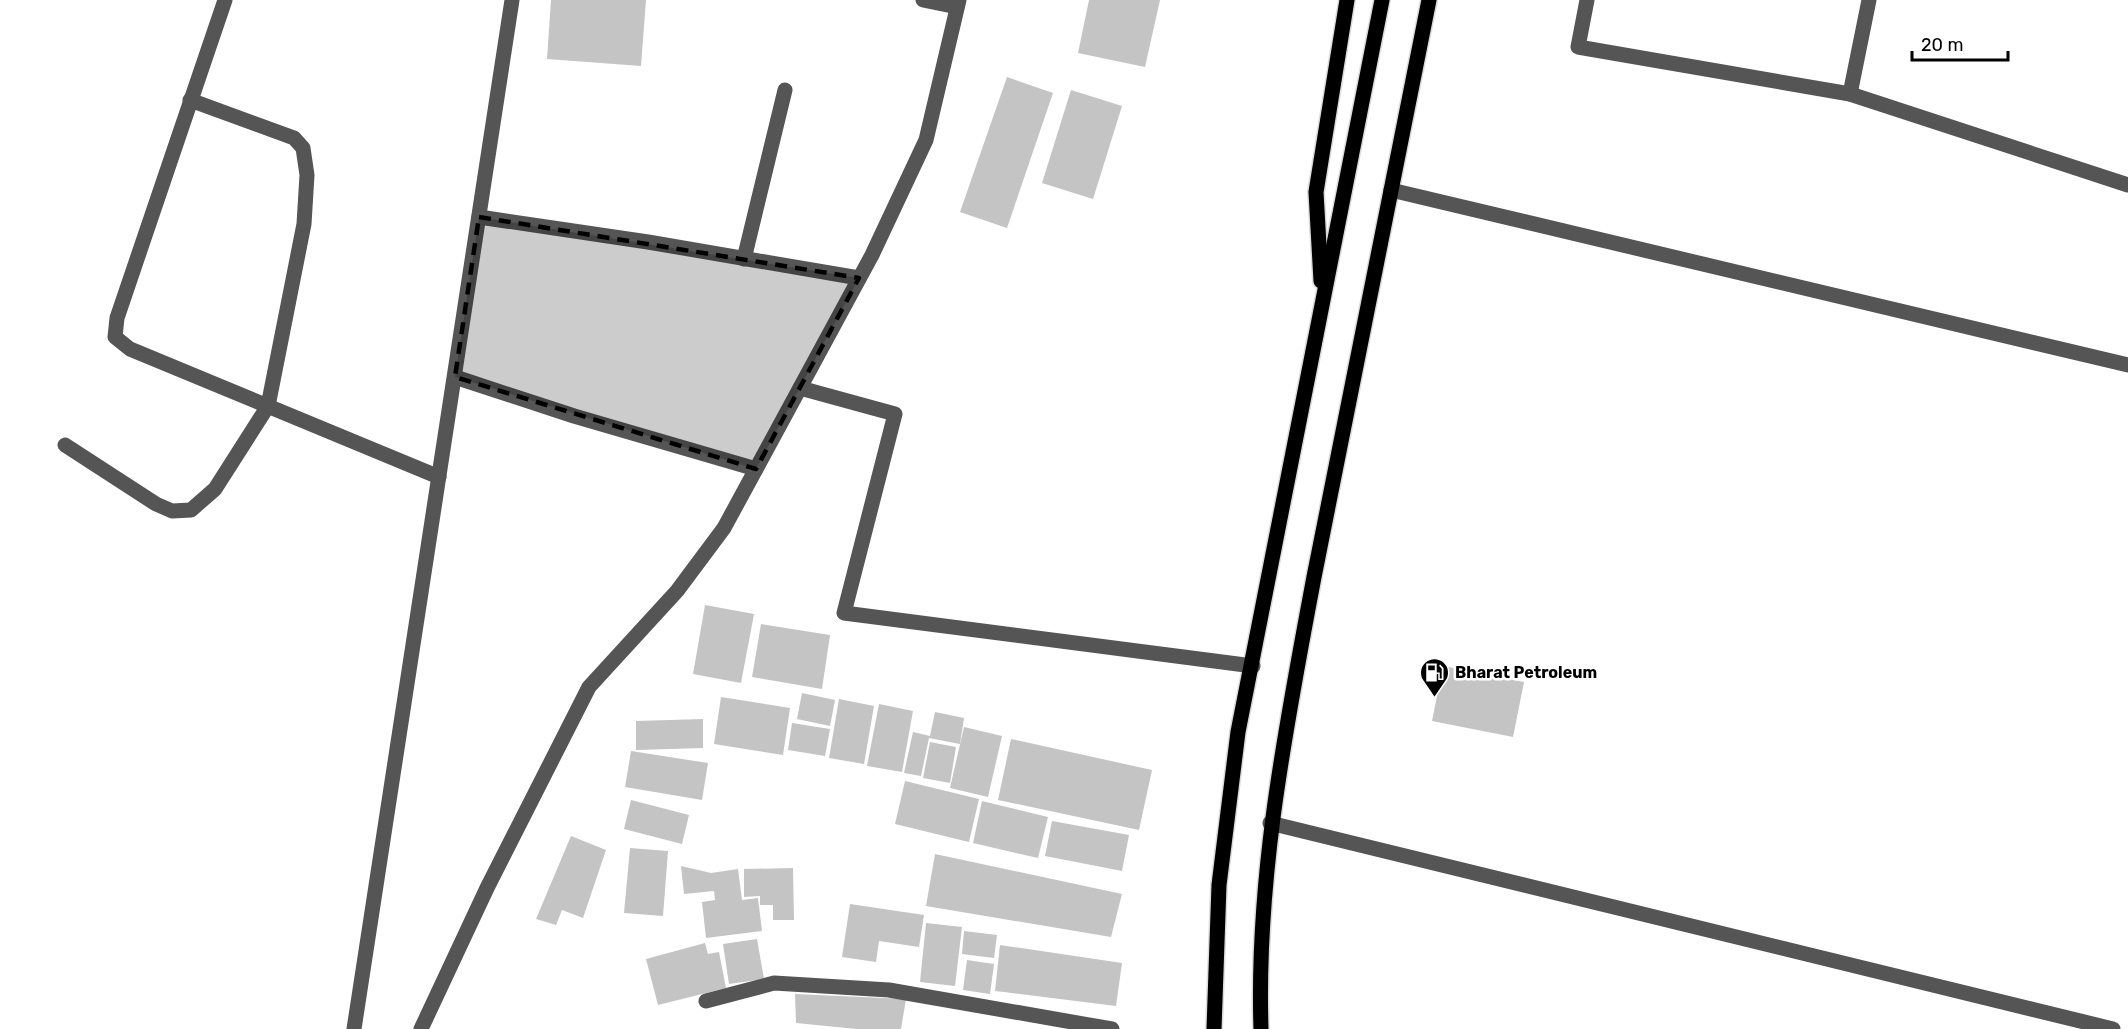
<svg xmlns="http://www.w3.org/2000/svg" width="2128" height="1029" font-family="Rubik,sans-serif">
  <rect width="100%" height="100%" fill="#fff"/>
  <!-- building -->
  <g fill="#c4c4c4">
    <path d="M551 0H646L641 66 547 59Z"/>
    <path d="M1089 0H1160L1145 67 1078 53Z"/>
    <path d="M1007 77 1053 93 1007 228 960 212Z"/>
    <path d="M1071 90 1122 106 1093 199 1042 183Z"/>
    <path d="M705 605 754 614 741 683 693 674Z"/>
    <path d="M761 624 830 635 822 689 752 677Z"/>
    <path d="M1443 666 1524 682 1513 737 1432 721Z"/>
    <path d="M802 693 835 700 830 726 797 719Z"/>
    <path d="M721 697 790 708 783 755 714 744Z"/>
    <path d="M839 699 874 706 864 764 829 758Z"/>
    <path d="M879 704 913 711 902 772 867 766Z"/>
    <path d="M935 712 964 718 960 744 929 738 921 776 904 773 913 732 930 736Z"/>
    <path d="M703 719V748L636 750V721Z"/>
    <path d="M792 723 830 729 825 756 788 750Z"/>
    <path d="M964 727 1002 736 988 797 950 788Z"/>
    <path d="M1011 739 1152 770 1139 830 998 800Z"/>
    <path d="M930 742 956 747 950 783 923 778Z"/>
    <path d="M631 751 708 763 702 800 625 787Z"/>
    <path d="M905 781 979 799 969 842 895 824Z"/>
    <path d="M631 800 689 815 682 844 624 829Z"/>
    <path d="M982 801 1048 817 1038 858 973 843Z"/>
    <path d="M1052 821 1129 835 1122 871 1045 856Z"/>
    <path d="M571 836 606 850 583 918 562 910 556 925 536 919Z"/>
    <path d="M630 848 668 851 663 916 624 913Z"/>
    <path d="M935 854 1122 894 1111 937 926 906Z"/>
    <path d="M681 866 711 873 738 869 742 900 758 898 762 931 706 938 702 902 715 900 714 891 684 894Z"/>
    <path d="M793 868 794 920H773V905H760V896L744 897V869Z"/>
    <path d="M850 904 924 915 919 947 879 941 876 962 842 957Z"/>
    <path d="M926 923 962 927 955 986 920 982Z"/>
    <path d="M964 931 997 935 994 958 962 954Z"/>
    <path d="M757 939 764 979 729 984 723 944Z"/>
    <path d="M705 943 708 954 719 952 726 988 658 1005 646 959Z"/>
    <path d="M1000 945 1122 963 1116 1006 995 991Z"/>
    <path d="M967 960 994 964 990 994 963 990Z"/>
    <path d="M795 994 906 999 901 1029H857L796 1023Z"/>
  </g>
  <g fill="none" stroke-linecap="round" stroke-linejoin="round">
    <defs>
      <g id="major">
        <path d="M1321 281 1316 192 1347 0"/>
        <path d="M1214 1029 1219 885 1238 732 1382 0"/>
        <path d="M1261 1029C1256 876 1286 727 1314 577 1351 384 1391 192 1429 0"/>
      </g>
    </defs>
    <!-- major casing -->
    <use href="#major" stroke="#dbdbdb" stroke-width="18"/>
    <!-- minor -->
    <g stroke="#555" stroke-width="15">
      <path d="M225 0 117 318 115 337 130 349 439 477"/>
      <path d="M923 0 957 7"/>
      <path d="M1587 0 1578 47 1850 94 2128 185"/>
      <path d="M1850 94 1869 0"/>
      <path d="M1391 190 2128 365"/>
      <path d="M479 217 648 242 859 278"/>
      <path d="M744 259 785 90"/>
      <path d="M455 377 574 416 756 469"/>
      <path d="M800 388 895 414 844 613 1253 666"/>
      <path d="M65 445 156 504 172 511 191 510 215 489 268 406 304 224 307 175 303 148 294 138 190 100"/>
      <path d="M1270 823 2113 1029"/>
      <path d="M706 1001 774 983 889 990 1112 1029"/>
      <path d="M354 1029 512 0"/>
      <path d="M421 1029 487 888 589 687 677 591 724 528 872 255 926 140 959 0"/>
    </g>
    <!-- major -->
    <use href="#major" stroke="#000" stroke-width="15"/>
  </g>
  <!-- marked area -->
  <path fill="#000" fill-opacity="0.2" stroke="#000" stroke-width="4.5" stroke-dasharray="12 8" stroke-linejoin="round" d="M479 217 859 278 756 469 455 377Z"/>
  <!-- icons -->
  <defs>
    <symbol id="fuel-pin" viewBox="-11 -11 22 30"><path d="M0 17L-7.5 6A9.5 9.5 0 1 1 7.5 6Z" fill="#000" stroke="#fff"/><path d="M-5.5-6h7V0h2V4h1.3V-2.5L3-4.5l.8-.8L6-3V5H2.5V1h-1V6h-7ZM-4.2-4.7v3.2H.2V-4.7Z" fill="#fff"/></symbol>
  </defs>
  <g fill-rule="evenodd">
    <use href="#fuel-pin" x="1418" y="656" width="33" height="45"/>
  </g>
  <g text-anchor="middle" stroke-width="5" stroke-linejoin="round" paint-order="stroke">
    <!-- poi labels -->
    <g font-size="16" font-weight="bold" fill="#000" stroke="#fff" text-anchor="start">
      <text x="1455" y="678">Bharat Petroleum</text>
    </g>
  </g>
  <!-- scale -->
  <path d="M1912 51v9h96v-9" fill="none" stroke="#000000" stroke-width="3"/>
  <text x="1921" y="51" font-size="18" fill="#000000" stroke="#ffffff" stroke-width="4.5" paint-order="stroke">20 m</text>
</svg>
